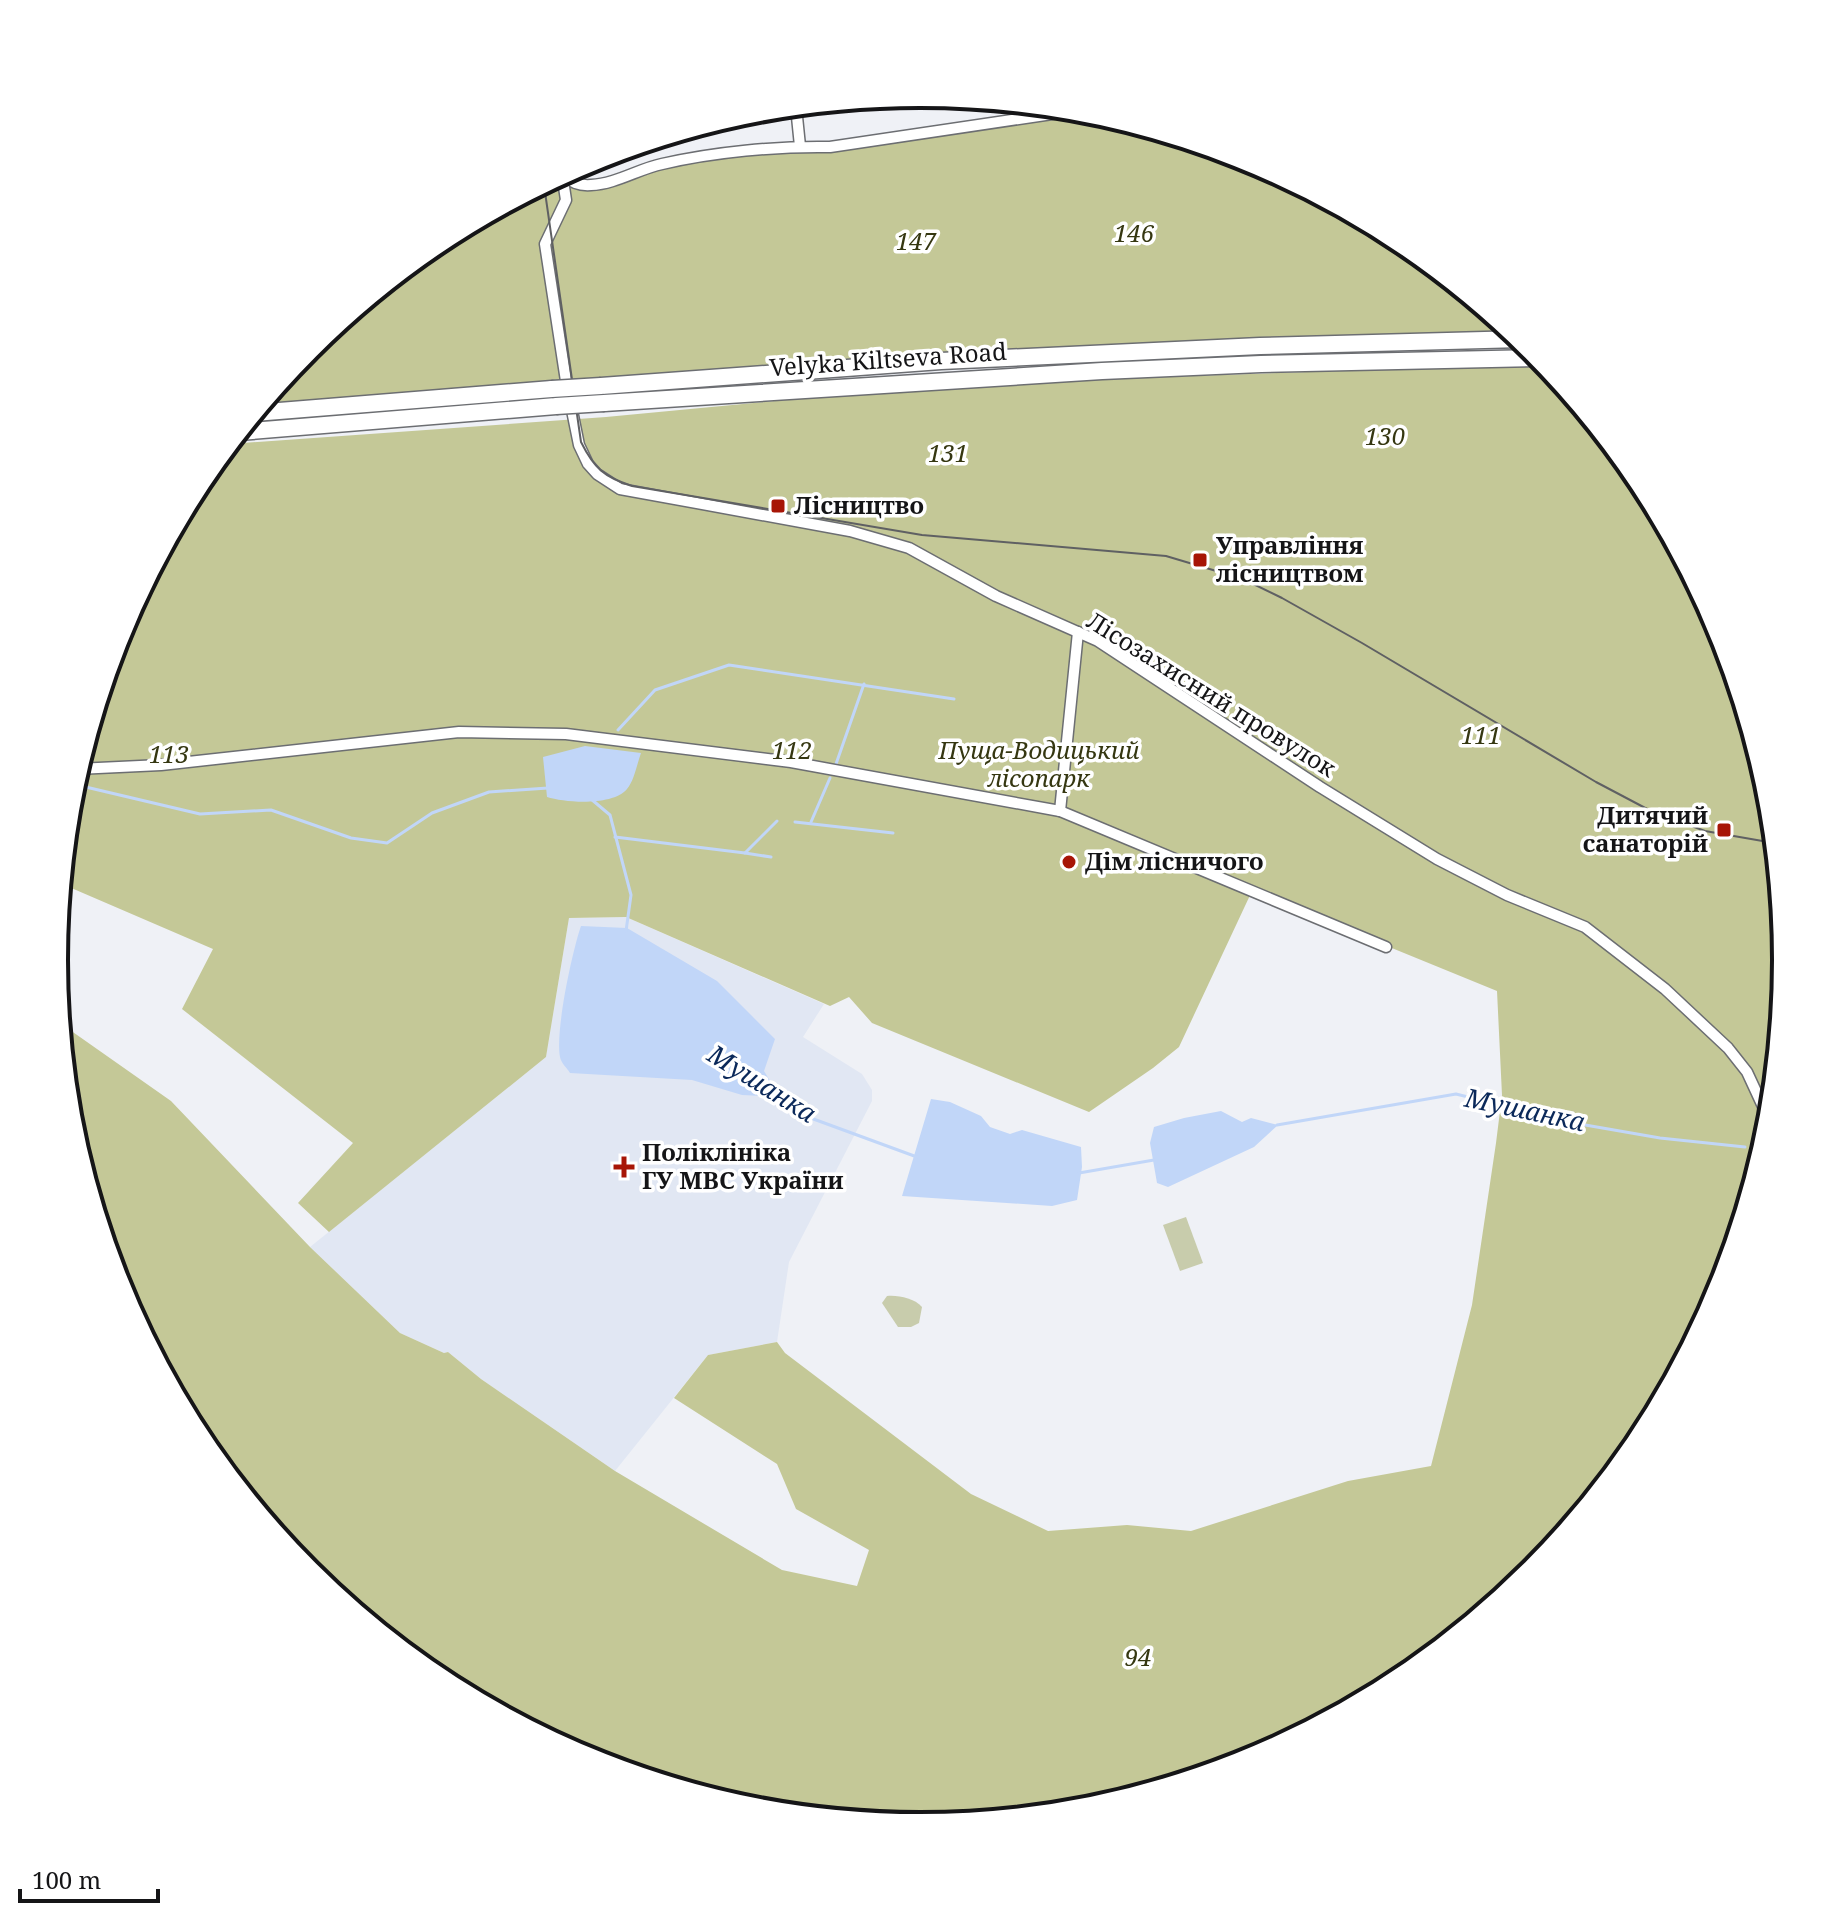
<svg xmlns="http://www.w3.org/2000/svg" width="1840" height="1921" font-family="'Noto Serif',serif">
  <rect width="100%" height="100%" fill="#eff1f6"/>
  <!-- built -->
  <path fill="#e1e7f3" d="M626 917 824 1004 803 1037 862 1074 872 1090V1101L789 1262 777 1342 708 1355 615 1471 481 1379 448 1352 444 1353 400 1333 310 1247 546 1057 569 918Z"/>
  <!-- green -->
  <g fill="#c8ccac">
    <path d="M1186 1217 1203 1263 1180 1271 1163 1225Z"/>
    <path d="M887 1296C898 1295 914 1298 922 1307L919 1323 911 1327H898L882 1303Z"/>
  </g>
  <!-- forest -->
  <g fill="#c4c897">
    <path d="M1079 110 1252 161 1402 241 1522 339 1260 346 254 413 308 348 439 240 561 175 589 185 649 167Z"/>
    <path d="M1545 364 1640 480 1720 630 1769 792 1786 961 1769 1130 1720 1292 1640 1442 1532 1573 1401 1681 1251 1761 1088 1810 920 1826 751 1810 588 1760 438 1680 307 1573 200 1441 120 1291 71 1129 60 1023 171 1101 310 1247 400 1333 444 1353 448 1352 481 1379 615 1471 782 1570 857 1586 869 1550 796 1509 777 1464 674 1398 708 1355 777 1342 785 1353 971 1494 1048 1531 1127 1525 1191 1531 1348 1481 1431 1466 1472 1305 1496 1143 1502 1095 1497 991 1252 891 1179 1047 1153 1068 1089 1112 872 1023 849 997 830 1006 626 917 569 918 546 1057 329 1232 298 1203 353 1143 182 1009 213 949 62 884 71 791 120 629 200 479 229 444 606 417 870 392 1046 381Z"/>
  </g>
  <!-- water -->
  <g fill="#c1d6f8">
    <path d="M585 746 641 753C637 764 634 781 627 789 613 806 566 803 547 797L543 757Z"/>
    <path d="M581 926 627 928 717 981 775 1039 764 1071 775 1089 812 1114 808 1122 763 1096 742 1095 692 1080 570 1073C567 1068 561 1063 560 1057 555 1032 572 952 581 926Z"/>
    <path d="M931 1099 950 1102 981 1116 990 1127 1010 1134 1022 1130 1081 1147 1082 1167 1077 1200 1052 1206 902 1196Z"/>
    <path d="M1221 1111 1242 1122 1251 1118 1278 1125 1254 1147 1168 1187 1157 1183 1150 1143 1154 1127 1184 1118Z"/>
  </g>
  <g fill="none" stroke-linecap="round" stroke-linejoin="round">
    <!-- stream -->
    <g stroke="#c1d6f8" stroke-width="3">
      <path d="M618 730 655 690 729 665 954 699"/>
      <path d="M836 764 864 684"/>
      <path d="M73 784 200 814 271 810 351 838 387 843 432 813 489 792 548 788"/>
      <path d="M591 799 610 815 631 895 626 931"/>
      <path d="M795 822 893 833"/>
      <path d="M811 822 830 778"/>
      <path d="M615 837 745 853 777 821"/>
      <path d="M745 853 771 857"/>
      <path d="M808 1117 917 1157"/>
      <path d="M1277 1125 1456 1094 1568 1122 1660 1138 1745 1147"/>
      <path d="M1079 1173 1154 1160"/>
    </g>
    <defs>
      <g id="minor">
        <path d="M796 107 800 146"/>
        <path d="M562 174 566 200 545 244 566 381 579 445 588 464 597 474 620 489 850 531 909 548 996 596 1098 641 1320 787 1437 859 1507 895 1585 927 1665 989 1728 1048 1747 1072 1766 1113 1767 1138"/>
        <path d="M562 175C572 182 578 186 591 185 616 184 638 169 662 164 714 152 777 146 830 147L1079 110"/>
        <path d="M77 769 161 765 459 732 566 734 791 762 1060 811 1386 947"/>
        <path d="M1060 811 1078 632"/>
        <path d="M1730 1259 1731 1240 1736 1238"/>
      </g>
      <g id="primary">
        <path d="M601 386 941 361 1260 346 1522 339"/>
        <path d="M604 403 1102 371 1261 364 1540 358"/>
        <path d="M254 413 552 389"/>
        <path d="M239 432 556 406"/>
      </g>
    </defs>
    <!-- minor casing -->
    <use href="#minor" stroke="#6c6e72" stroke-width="13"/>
    <!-- primary casing -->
    <use href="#primary" stroke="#6c6e72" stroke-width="19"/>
    <!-- minor -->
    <use href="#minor" stroke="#fff" stroke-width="10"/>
    <!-- primary -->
    <use href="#primary" stroke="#fff" stroke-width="16"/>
    <!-- tram -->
    <path stroke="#5f6063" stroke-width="2" d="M544 185 581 442C594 468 604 477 632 486L922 535 1166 556 1243 579 1282 598 1362 643 1596 782 1651 811 1705 831 1774 843"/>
    <defs>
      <g id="primary-bridge">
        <path d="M552 389 601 386"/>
        <path d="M556 406 604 403"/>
      </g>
    </defs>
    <!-- primary-bridge casing -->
    <use href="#primary-bridge" stroke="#6c6e72" stroke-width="19" stroke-linecap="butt"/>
    <!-- primary-bridge -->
    <use href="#primary-bridge" stroke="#fff" stroke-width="16"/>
  </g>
  <!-- markers -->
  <g fill="#a71506" stroke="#fff" stroke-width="3">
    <rect x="770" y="498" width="16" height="16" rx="4"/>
    <rect x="1192" y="552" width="16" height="16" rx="4"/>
    <rect x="1716" y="822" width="16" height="16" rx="4"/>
    <circle cx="1069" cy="862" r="8"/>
    <path d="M620 1155h8v8h8v8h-8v8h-8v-8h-8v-8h8z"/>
  </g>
  <g text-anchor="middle" stroke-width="7" stroke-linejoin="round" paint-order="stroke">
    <!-- park labels -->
    <g font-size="24" font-style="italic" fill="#353711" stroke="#fff">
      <text x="1134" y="242">146</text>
      <text x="916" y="250">147</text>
      <text x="1385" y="445">130</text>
      <text x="948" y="462">131</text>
      <text x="1481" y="744">111</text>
      <text x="792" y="759">112</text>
      <text x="1039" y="759">Пуща-Водицький<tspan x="1039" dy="28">лісопарк</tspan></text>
      <text x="169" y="763">113</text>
      <text x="1138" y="1666">94</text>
    </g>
    <!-- street labels -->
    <g font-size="24" fill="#151517" stroke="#fff">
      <text transform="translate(888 360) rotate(-4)" y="8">Velyka Kiltseva Road</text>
      <text transform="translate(1211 695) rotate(32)" y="8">Лісозахисний провулок</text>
    </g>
    <!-- poi labels -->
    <g font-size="24" font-weight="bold" fill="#151517" stroke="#fff" text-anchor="start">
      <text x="794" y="514">Лісництво</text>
      <text x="1216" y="554">Управління<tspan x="1216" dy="28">лісництвом</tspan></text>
      <text x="1708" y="824" text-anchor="end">Дитячий<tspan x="1708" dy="28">санаторій</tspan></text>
      <text x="1085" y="870">Дім лісничого</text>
      <text x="642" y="1161">Поліклініка<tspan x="642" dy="28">ГУ МВС України</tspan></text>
    </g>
    <!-- water labels -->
    <g font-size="26" font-style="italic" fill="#0b295a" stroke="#fff">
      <text transform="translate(762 1084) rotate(32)" y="9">Мушанка</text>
      <text transform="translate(1525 1110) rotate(12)" y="9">Мушанка</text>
    </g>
  </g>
  <!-- crop -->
  <path d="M0 0H1840V1921H0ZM68 960a852 852 0 1 1 1704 0a852 852 0 1 1-1704 0Z" fill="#fff" fill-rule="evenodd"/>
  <path fill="none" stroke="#151517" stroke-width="4" d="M68 960a852 852 0 1 1 1704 0a852 852 0 1 1-1704 0Z"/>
  <!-- scale -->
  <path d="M20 1889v12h138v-12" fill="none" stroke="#151517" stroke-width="4"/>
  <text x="32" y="1889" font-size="24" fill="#151517" stroke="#ffffff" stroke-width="6" paint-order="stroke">100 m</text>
</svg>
